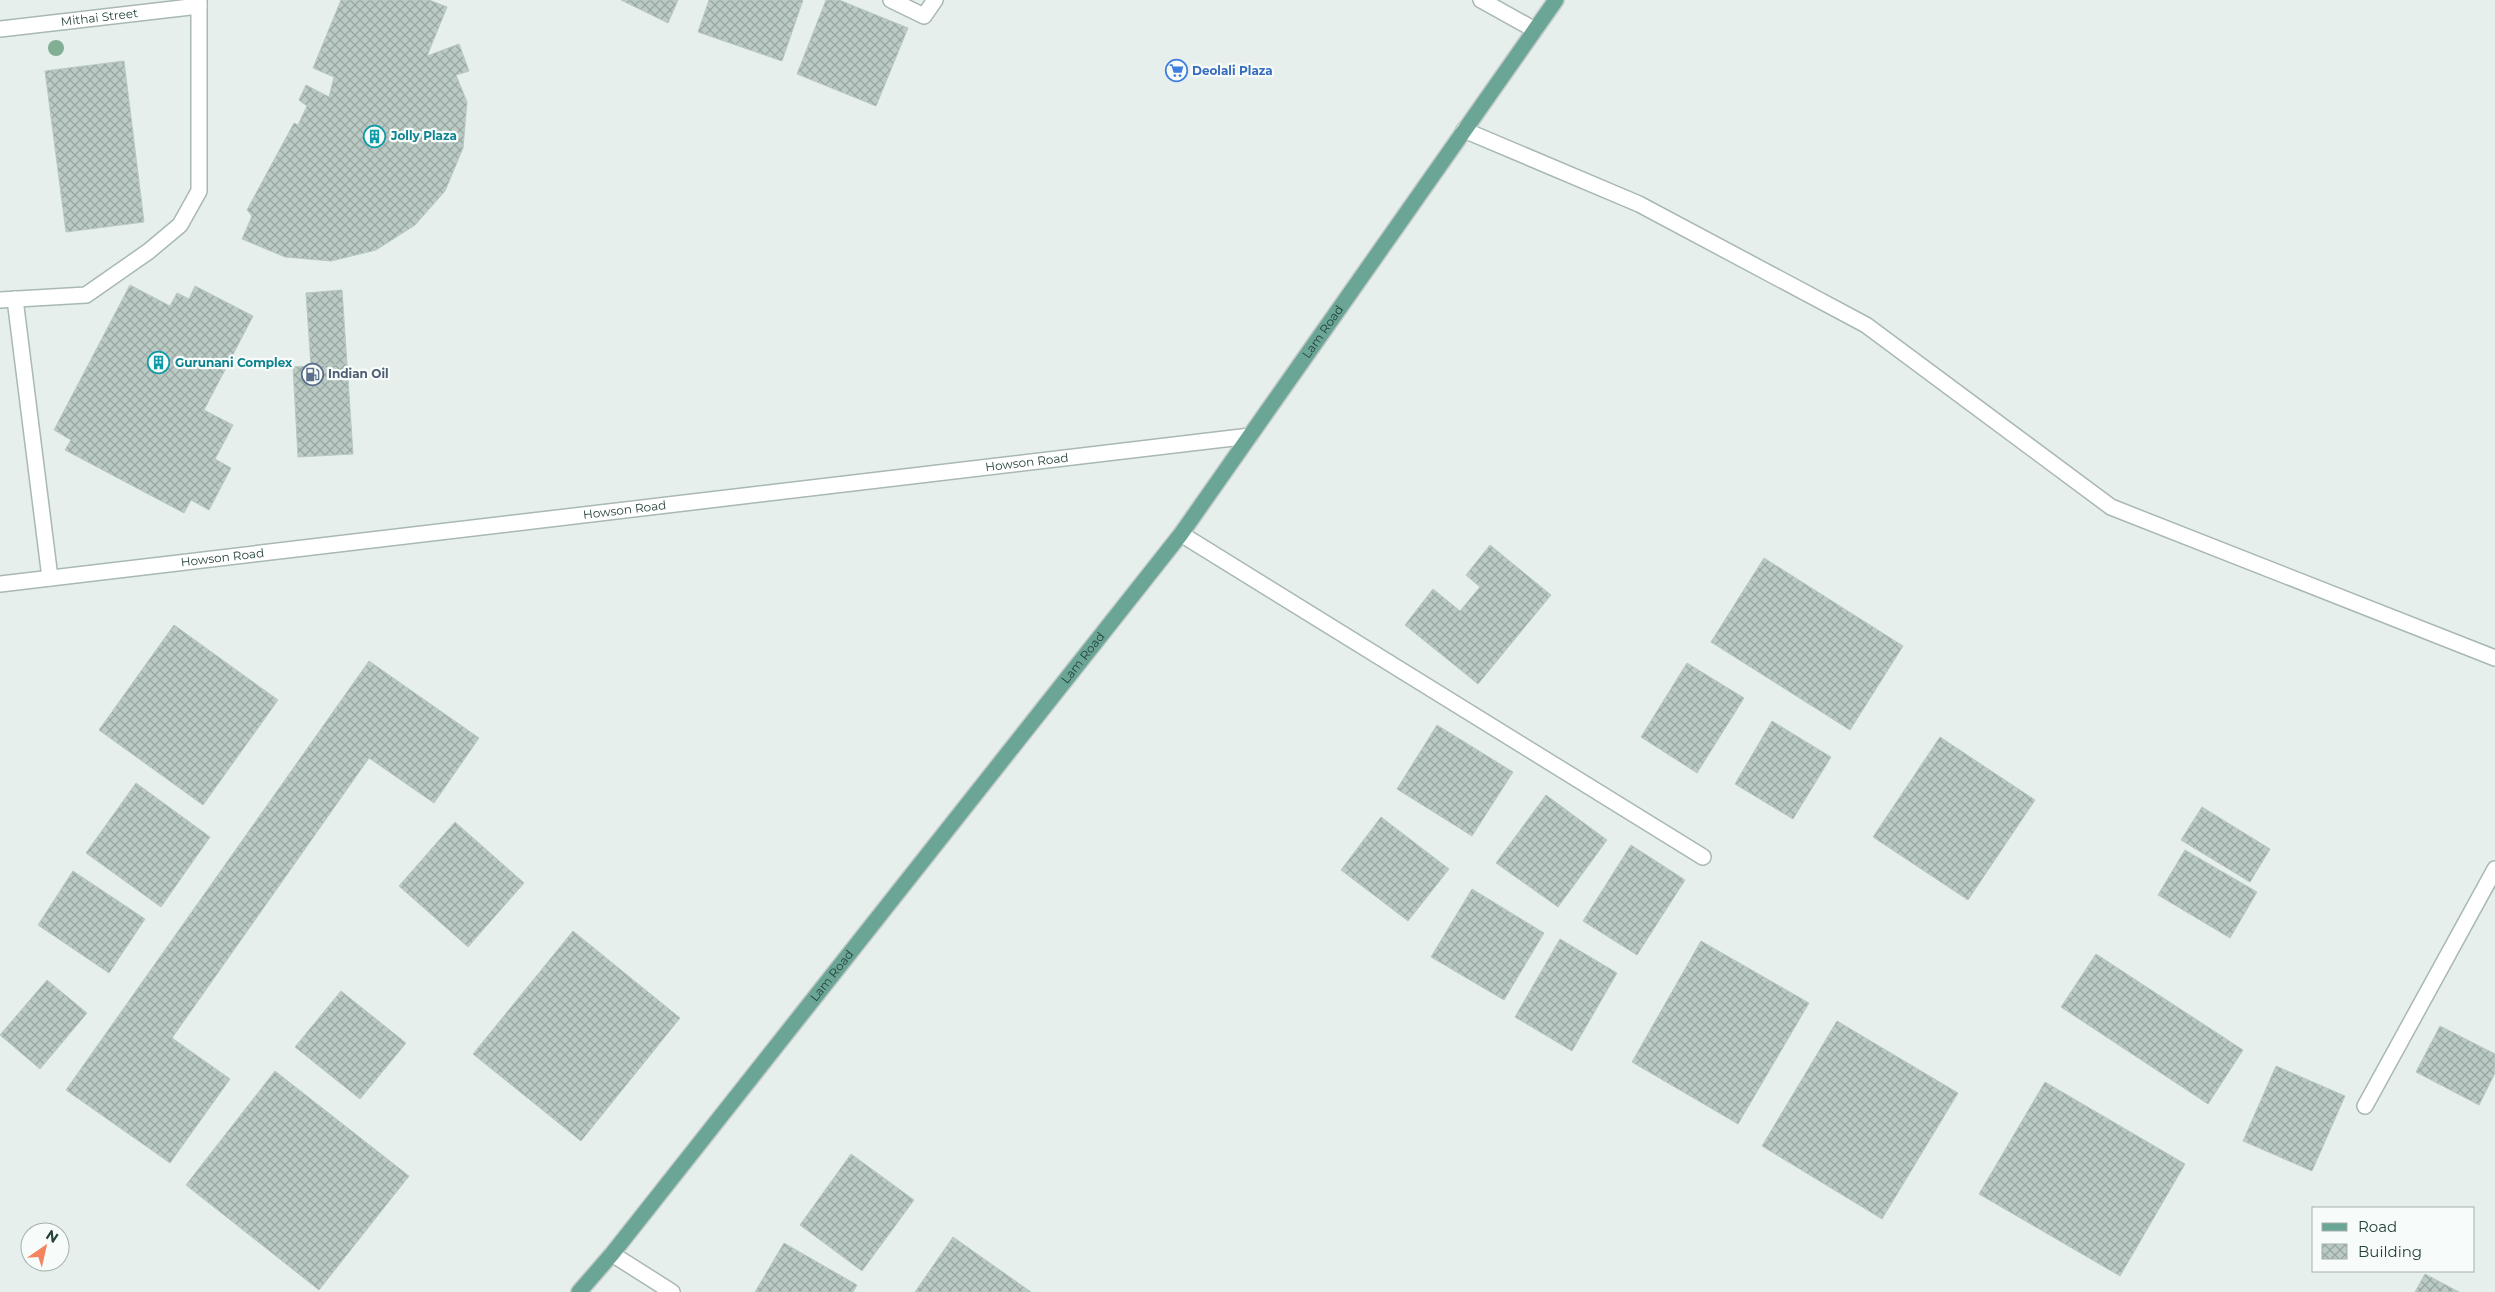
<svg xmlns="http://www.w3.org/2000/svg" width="2495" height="1292" font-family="Montserrat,sans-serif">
  <defs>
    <pattern id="building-cross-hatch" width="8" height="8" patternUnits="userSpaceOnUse" patternTransform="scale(1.25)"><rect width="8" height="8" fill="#bbcac4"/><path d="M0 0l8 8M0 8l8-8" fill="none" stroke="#98a6a0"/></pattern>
  </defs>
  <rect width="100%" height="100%" fill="#e6efeb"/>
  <!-- building -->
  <g fill="url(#building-cross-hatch)" stroke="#b8c9c2">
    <path d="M341 0H429L447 7 427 56 459 44 469 71 456 75 467 102 463 148 445 191 415 225 376 250 331 261 285 257 242 239 252 216 247 210 294 123 298 125 307 106 299 100 306 85 329 97 334 77 313 68Z"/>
    <path d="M621 0H678L668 23Z"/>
    <path d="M709 0H803L782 61 698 32Z"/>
    <path d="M826 0H839L908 28 876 106 797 74Z"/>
    <path d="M124 61 144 222 66 232 45 71Z"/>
    <path d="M130 285 170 306 177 293 189 299 195 286 253 316 204 410 233 425 215 459 231 468 209 510 191 500 184 513 65 450 71 440 54 430Z"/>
    <path d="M342 290 347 364 311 366 306 293Z"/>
    <path d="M347 364 353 454 298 457 293 367Z"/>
    <path d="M1490 545 1551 595 1478 684 1405 625 1433 589 1460 611 1480 587 1466 575Z"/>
    <path d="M1764 558 1903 646 1850 730 1711 642Z"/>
    <path d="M174 625 278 700 203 805 99 730Z"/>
    <path d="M369 661 479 738 434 803 369 758 172 1038 230 1079 170 1163 66 1090Z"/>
    <path d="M1687 663 1744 698 1697 773 1641 737Z"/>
    <path d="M1772 721 1831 757 1793 819 1735 784Z"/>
    <path d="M1437 725 1513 772 1472 836 1397 789Z"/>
    <path d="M1940 737 2035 800 1968 900 1873 837Z"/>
    <path d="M136 783 210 837 161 907 86 853Z"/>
    <path d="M1546 795 1607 840 1558 907 1496 863Z"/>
    <path d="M2202 807 2270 849 2250 882 2181 840Z"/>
    <path d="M1381 817 1449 869 1408 921 1341 870Z"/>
    <path d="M455 822 524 883 468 947 399 886Z"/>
    <path d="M1631 845 1685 880 1637 955 1583 921Z"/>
    <path d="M2185 850 2257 892 2230 938 2158 895Z"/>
    <path d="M73 871 145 919 109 973 38 925Z"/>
    <path d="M1472 889 1544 933 1504 1000 1431 957Z"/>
    <path d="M573 931 680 1018 581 1141 473 1054Z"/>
    <path d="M1560 939 1617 973 1572 1051 1515 1017Z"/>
    <path d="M1701 941 1809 1003 1738 1124 1632 1062Z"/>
    <path d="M2096 954 2243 1050 2208 1104 2061 1007Z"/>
    <path d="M47 980 87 1013 40 1069 0 1035Z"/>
    <path d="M341 991 406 1043 360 1099 295 1047Z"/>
    <path d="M1837 1021 1958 1093 1882 1219 1762 1146Z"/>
    <path d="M2440 1026 2495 1054V1073L2479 1105 2416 1072Z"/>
    <path d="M2276 1066 2345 1096 2312 1171 2243 1141Z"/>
    <path d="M275 1071 409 1176 319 1290 186 1185Z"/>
    <path d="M2045 1082 2185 1164 2120 1276 1979 1194Z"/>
    <path d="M851 1154 914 1200 862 1271 800 1225Z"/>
    <path d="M953 1237 1031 1292H915Z"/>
    <path d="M784 1243 857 1285 853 1292H755Z"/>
    <path d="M2425 1274 2459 1292H2415Z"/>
  </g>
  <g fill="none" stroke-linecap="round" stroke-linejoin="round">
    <defs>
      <g id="minor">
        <path d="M891 0 924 16 935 0"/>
        <path d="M1481 0 1535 30"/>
        <path id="s1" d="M0 29 199 6"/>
        <path d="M1464 130 1639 204 1866 325 2111 507 2495 658"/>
        <path d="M15 299 50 578"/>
        <path d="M0 300 86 295 149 251 180 225 199 191V0"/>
        <path d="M1181 534 1703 857"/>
        <path id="s2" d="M0 584 1250 436"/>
        <path d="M2365 1106 2495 869"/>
        <path d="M612 1254 672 1292"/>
      </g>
      <g id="major">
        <path id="s3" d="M579 1292 612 1254 1181 534 1556 0"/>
      </g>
    </defs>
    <!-- minor casing -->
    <use href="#minor" stroke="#a8b8b2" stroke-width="18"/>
    <!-- major casing -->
    <use href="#major" stroke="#c2cac8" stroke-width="18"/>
    <!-- minor -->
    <use href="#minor" stroke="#fff" stroke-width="15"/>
    <!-- major -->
    <use href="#major" stroke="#6aa596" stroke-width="15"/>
  </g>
  <!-- trees -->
  <circle fill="#80af93" cx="56" cy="48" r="8"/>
  <!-- icons -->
  <defs>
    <symbol id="supermarket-ring" viewBox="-11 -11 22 22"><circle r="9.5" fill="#f7fbf9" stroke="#3f7fe0" stroke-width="1.5"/><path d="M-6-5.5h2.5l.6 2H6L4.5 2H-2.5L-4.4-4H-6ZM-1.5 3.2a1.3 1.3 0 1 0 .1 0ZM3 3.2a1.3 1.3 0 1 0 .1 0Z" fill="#3f7fe0"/></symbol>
    <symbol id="building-ring" viewBox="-11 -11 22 22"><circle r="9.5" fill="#f7fbf9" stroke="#0f9aa8" stroke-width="1.5"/><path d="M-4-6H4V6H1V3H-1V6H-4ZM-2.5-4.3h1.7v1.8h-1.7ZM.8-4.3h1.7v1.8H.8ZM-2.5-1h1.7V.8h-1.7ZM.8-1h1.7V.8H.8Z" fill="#0f9aa8"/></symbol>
    <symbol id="fuel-ring" viewBox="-11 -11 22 22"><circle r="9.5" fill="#f7fbf9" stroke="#5c6f8a" stroke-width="1.5"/><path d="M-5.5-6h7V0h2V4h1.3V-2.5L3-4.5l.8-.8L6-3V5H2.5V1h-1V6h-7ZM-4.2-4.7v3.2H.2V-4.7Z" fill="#5c6f8a"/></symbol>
  </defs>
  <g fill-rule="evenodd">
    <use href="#supermarket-ring" x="1164" y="58" width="25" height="25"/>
    <use href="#building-ring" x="362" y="124" width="25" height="25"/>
    <use href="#building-ring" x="146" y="350" width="25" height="25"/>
    <use href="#fuel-ring" x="300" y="362" width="25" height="25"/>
  </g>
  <g text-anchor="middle" stroke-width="4.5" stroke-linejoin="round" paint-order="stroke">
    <!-- street labels -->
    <g font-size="12" fill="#24423a" stroke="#f7fbf9">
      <text dy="4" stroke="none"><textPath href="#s1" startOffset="100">Mithai Street</textPath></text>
      <text dy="4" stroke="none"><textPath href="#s3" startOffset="1215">Lam Road</textPath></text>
      <text dy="4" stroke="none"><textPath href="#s2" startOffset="1034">Howson Road</textPath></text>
      <text dy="4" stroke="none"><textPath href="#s2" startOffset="629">Howson Road</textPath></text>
      <text dy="4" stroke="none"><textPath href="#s2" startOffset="224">Howson Road</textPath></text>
      <text dy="4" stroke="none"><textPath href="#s3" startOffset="810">Lam Road</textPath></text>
      <text dy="4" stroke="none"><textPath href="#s3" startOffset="405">Lam Road</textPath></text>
    </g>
    <!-- shop labels -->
    <g font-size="12" font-weight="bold" fill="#366cbe" stroke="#f7fbf9" text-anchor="start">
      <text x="1192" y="75">Deolali Plaza</text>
    </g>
    <!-- culture labels -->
    <g font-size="12" font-weight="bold" fill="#0d838f" stroke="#f7fbf9" text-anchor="start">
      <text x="391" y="140">Jolly Plaza</text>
      <text x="175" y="367">Gurunani Complex</text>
    </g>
    <!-- service labels -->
    <g font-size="12" font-weight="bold" fill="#4e5e75" stroke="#f7fbf9" text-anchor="start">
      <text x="328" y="378">Indian Oil</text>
    </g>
  </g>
  <!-- legend -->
  <rect x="2312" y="1207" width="162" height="65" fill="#f7fbf9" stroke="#a3b1ad"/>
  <rect x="2322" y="1223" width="25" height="8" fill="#6aa596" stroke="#a3b1ad"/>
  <text x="2358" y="1232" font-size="15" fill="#24423a">Road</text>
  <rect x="2322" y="1244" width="25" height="15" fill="url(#building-cross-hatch)" stroke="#a3b1ad"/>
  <text x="2358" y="1257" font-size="15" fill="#24423a">Building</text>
  <!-- north arrow -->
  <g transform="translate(45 1247) rotate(34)"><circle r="24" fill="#f7fbf9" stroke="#a3b1ad"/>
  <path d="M0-4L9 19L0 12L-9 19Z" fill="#f4845f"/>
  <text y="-8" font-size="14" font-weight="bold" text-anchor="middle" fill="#24423a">N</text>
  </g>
</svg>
